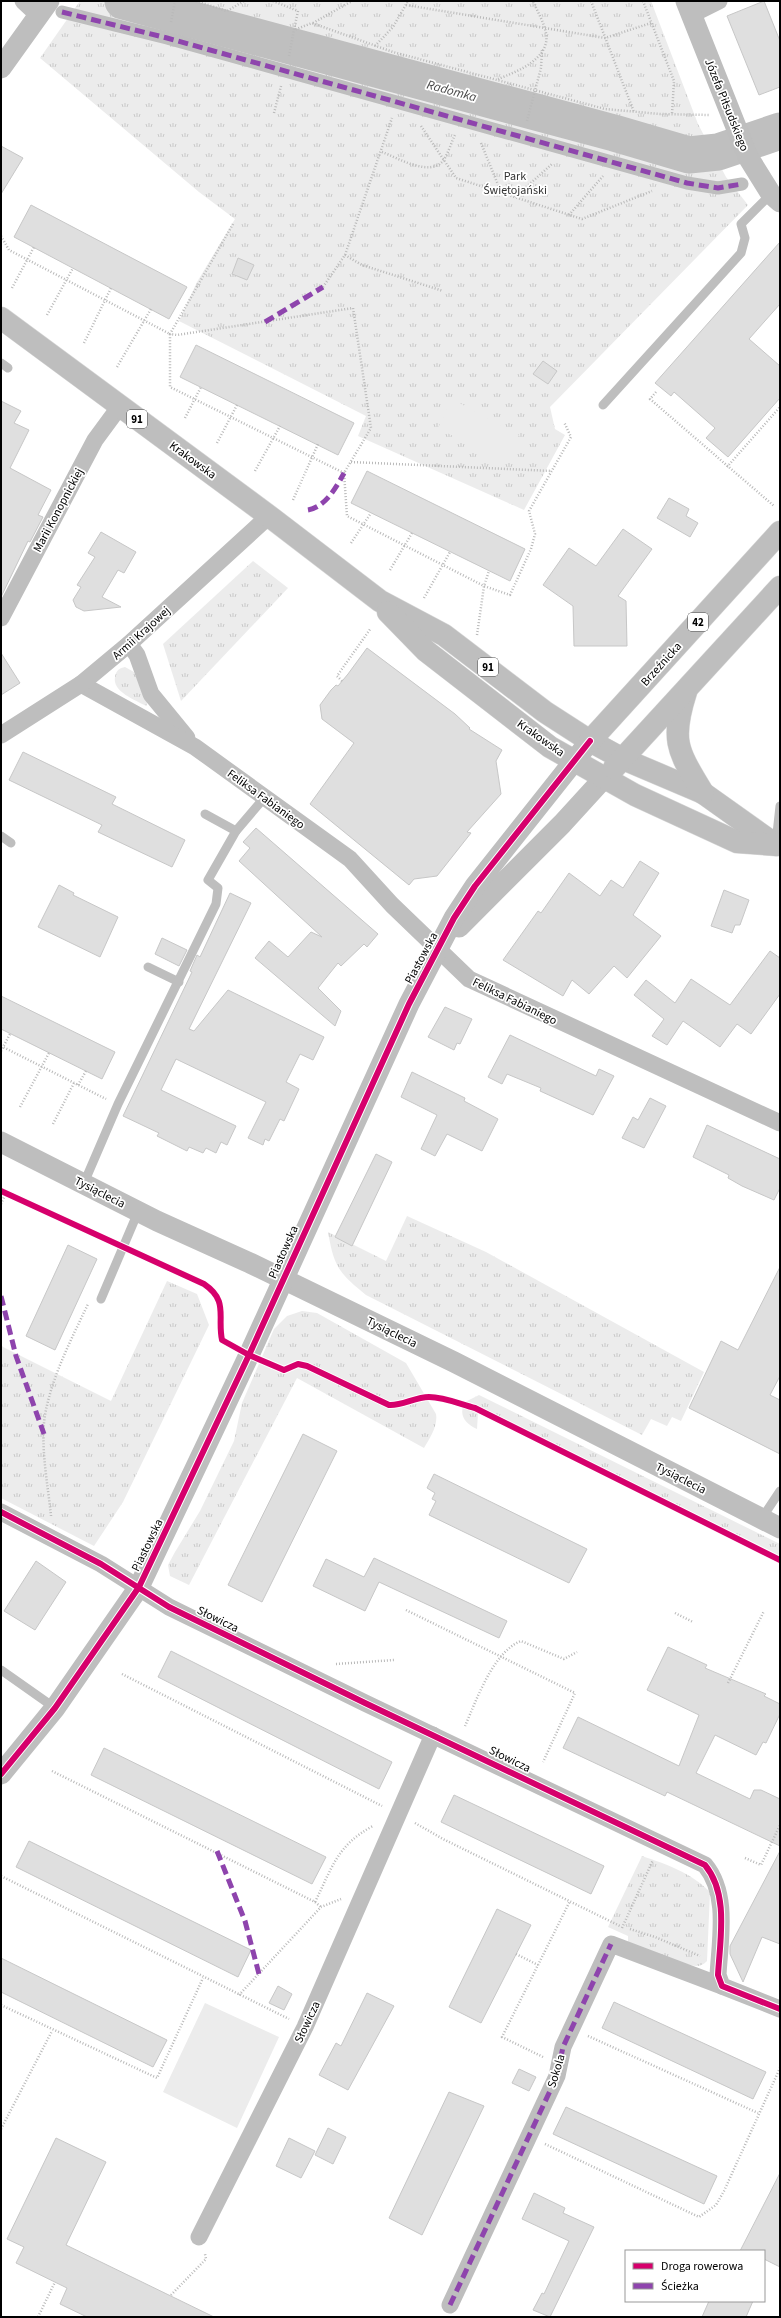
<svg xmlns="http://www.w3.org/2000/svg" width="781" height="2318" font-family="'Source Sans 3',sans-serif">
  <defs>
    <pattern id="grass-tufts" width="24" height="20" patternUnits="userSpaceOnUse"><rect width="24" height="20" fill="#ececec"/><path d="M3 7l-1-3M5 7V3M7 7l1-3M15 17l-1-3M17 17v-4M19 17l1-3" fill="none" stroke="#c9c9c9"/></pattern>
  </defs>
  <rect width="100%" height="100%" fill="#fff"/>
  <!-- grass -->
  <g fill="url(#grass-tufts)">
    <path d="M80 1H651L698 124 726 177 748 205 550 407 555 429 565 435 524 510 358 436 366 416 179 321 197 282 235 219 199 192 40 58Z"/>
    <path d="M253 561 288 588 181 701 163 644Z"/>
    <path d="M125 667 134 672 148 702 146 706C136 700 112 692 115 677 116 670 120 668 125 667Z"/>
    <path d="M407 1216 486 1252 704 1372 681 1421 672 1417 667 1426 651 1419 642 1435 366 1295C339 1273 334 1267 328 1232L386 1261Z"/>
    <path d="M167 1281 197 1294 209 1325 123 1502 94 1546 1 1498V1346L111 1401Z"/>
    <path d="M302 1311 317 1313 406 1363 436 1414C438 1426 430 1438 424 1448L297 1378 189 1585 170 1576 168 1565 175 1552 200 1511 234 1441 242 1403 274 1329 287 1316Z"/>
    <path d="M479 1395 780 1544V1564L478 1413 477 1429C465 1423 458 1415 465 1402Z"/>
    <path d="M642 1856C668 1865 690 1872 710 1892L707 1961C701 1968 694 1966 686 1964L628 1943V1936L608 1927Z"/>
  </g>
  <!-- pitch -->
  <g fill="#ececec">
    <path d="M452 399 519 435 503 463 438 428Z"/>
    <path d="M205 2003 279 2037 237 2128 163 2092Z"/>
  </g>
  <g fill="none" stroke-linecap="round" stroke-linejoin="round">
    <!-- river -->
    <path stroke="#bfbfbf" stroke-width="37" d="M123 1 614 133 689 155 718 152 780 131"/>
  </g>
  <!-- building -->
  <g fill="#dfdfdf" stroke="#c7c7c7">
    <path d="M764 1 780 41V87L759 95 727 16Z"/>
    <path d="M1 146 23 158 1 194Z"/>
    <path d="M31 205 187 287 169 319 14 237Z"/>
    <path d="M780 242V304L749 339 780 366V398L728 457 706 438 715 428 674 392 671 396 655 383Z"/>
    <path d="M238 258 254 265 247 280 232 274Z"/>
    <path d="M196 345 354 423 338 455 180 377Z"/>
    <path d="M543 361 557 371 548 384 533 374Z"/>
    <path d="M1 401 21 411 14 423 29 430 10 468 51 490 38 515 43 517 30 542 28 541 1 597Z"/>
    <path d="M367 471 525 549 510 581 351 503Z"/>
    <path d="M669 498 689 509 686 516 698 523 690 537 657 518Z"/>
    <path d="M623 529 652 549 618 596 626 601 627 646H574L573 606 543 585 569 548 596 566Z"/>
    <path d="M101 532 136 552 124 573 118 570 102 597 121 607 84 611 76 607 73 600 81 587 77 585 95 557 88 553Z"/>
    <path d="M367 648 455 714 470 728 469 729 502 750 496 761 501 794 467 832 471 833 437 876 414 879 409 885 310 804 354 743 322 719 320 705 331 690 336 685 338 686 348 674Z"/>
    <path d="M1 653 20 683 1 695Z"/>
    <path d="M23 752 116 797 112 804 185 840 172 867 98 832 102 825 9 780Z"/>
    <path d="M256 828 378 934 367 947 364 944 341 966 338 963 318 988 341 1011 335 1026 255 958 269 941 288 957 311 932 322 937 239 861 250 848 243 842Z"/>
    <path d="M640 861 659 873 633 915 661 936 627 978 614 966 589 994 572 980 563 996 503 960 538 911 541 913 569 873 600 896 611 880 623 888Z"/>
    <path d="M59 885 74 893 73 895 118 917 100 957 38 927Z"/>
    <path d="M724 890 749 900 740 925H735L732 933 711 926Z"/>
    <path d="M230 893 251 903 189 1029 194 1031 228 990 324 1037 313 1060 300 1054 286 1082 299 1089 284 1121 280 1119 269 1141 265 1139 263 1145 248 1138 266 1102 176 1059 161 1090 236 1126 227 1145 221 1142 216 1153 206 1148 203 1153 189 1147 187 1151 157 1136 159 1133 123 1116 192 972 190 971 197 955 200 957Z"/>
    <path d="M162 938 187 950 179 966 155 954Z"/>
    <path d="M770 951 780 958V994L751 1034 737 1024 720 1047 683 1021 667 1045 652 1036 664 1019 634 995 646 980 675 1003 691 979 730 1005Z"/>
    <path d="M1 996 115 1052 102 1079 1 1029Z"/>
    <path d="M445 1007 472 1019 460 1044 457 1043 454 1050 428 1037Z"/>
    <path d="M510 1035 596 1076 599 1069 614 1076 593 1115 540 1091 541 1088 507 1074 502 1084 488 1077Z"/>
    <path d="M412 1072 465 1098 464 1101 498 1119 482 1151 447 1134 435 1156 421 1149 437 1115 401 1097Z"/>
    <path d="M650 1098 666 1106 644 1148 622 1138 633 1117 638 1120Z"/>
    <path d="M707 1125 780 1159V1188L774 1200 742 1186 728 1178 729 1175 693 1157Z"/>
    <path d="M376 1154 392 1162 352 1246 335 1237Z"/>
    <path d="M68 1245 97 1259 55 1350 26 1336Z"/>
    <path d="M780 1267V1376L770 1395 780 1400V1454L689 1408 721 1341 738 1350Z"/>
    <path d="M303 1434 337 1451 262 1602 228 1585Z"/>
    <path d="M434 1474 587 1549 569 1583 429 1515 436 1501 432 1499 435 1493 427 1488Z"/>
    <path d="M374 1558 507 1621 499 1638 379 1582 365 1611 313 1586 326 1559 364 1577Z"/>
    <path d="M36 1561 66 1582 35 1630 4 1611Z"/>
    <path d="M668 1647 707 1665 705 1668 766 1694 764 1696 780 1704V1714L766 1743 763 1742 756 1755 715 1735 696 1773 750 1799 754 1790H761L780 1799V1846L667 1792 665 1796 563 1748 578 1717 679 1766 699 1715 647 1690Z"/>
    <path d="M171 1651 392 1762 379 1789 158 1677Z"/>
    <path d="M104 1748 326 1857 312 1884 91 1775Z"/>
    <path d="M454 1795 604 1866 591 1894 441 1822Z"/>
    <path d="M29 1841 251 1950 238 1977 16 1867Z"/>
    <path d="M780 1851V1944L762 1937 743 1982 730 1954V1946Z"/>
    <path d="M497 1909 531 1925 481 2023 449 2007Z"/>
    <path d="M1 1958 167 2040 153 2067 1 1992Z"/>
    <path d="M278 1986 292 1994 284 2010 269 2003Z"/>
    <path d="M367 1993 394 2006 348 2090 319 2075 336 2043 341 2046Z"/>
    <path d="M614 2002 766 2072 753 2099 602 2028Z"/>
    <path d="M519 2069 536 2077 529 2091 512 2083Z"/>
    <path d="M449 2092 484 2106 422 2235 389 2218Z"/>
    <path d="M566 2107 717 2176 704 2204 553 2134Z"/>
    <path d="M328 2128 346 2137 333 2164 315 2155Z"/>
    <path d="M56 2138 106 2162 66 2245 214 2317H87L60 2304 67 2288 16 2263 24 2247 7 2239Z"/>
    <path d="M289 2138 315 2151 301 2178 276 2166Z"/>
    <path d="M780 2173V2267L764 2259V2251H740Z"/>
    <path d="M534 2193 565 2208 563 2213 594 2227 550 2317 533 2310 542 2293 544 2294 569 2241 522 2219Z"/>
    <path d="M709 2301H753L746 2317H702Z"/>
  </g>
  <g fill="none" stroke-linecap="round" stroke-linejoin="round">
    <defs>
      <g id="primary">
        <path d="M1 318 269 516 380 601 444 635 545 712 590 741 623 759 703 793 776 845"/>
        <path d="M388 612 426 651 550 747 635 795 737 842 777 845"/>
        <path d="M686 692C670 742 678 751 703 793"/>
        <path d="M590 741 780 532"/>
        <path d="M614 768 780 587"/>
      </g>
    </defs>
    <!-- primary casing -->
    <use href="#primary" stroke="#dbdbdb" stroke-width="23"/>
    <!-- path -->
    <g stroke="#b9b9b9" stroke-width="2.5" stroke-dasharray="1 2" stroke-linecap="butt">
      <path d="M196 1 227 11 244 1"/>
      <path d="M273 1 298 11 294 30 312 23 393 52 605 109 660 114 709 115"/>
      <path d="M591 1 634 112"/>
      <path d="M643 1 674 81 672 114"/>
      <path d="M406 5 605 38 651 23"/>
      <path d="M171 22 175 1"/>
      <path d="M313 23 352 1"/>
      <path d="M375 46 393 27 408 1"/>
      <path d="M289 56 294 30"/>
      <path d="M498 79C516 72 551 59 546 33 544 22 537 11 533 1"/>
      <path d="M274 113 281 86"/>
      <path d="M527 121 541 68 542 50"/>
      <path d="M421 126 456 178 582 219 652 191"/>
      <path d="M481 143 501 192"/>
      <path d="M382 152C398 158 429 177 443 161 448 154 451 143 455 135"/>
      <path d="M515 197 553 163"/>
      <path d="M569 215 603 176"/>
      <path d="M233 224 170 334 177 335 353 308 371 428 344 473"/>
      <path d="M1 236 9 250 170 334V387L344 473 347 516 484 586 510 595 531 549 535 534 529 511 571 437 564 422"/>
      <path d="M345 255 362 265 443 291"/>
      <path d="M323 287 345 255 392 118"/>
      <path d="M12 288 34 247"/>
      <path d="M47 315 73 268"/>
      <path d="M84 343 111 288"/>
      <path d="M117 367 151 309"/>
      <path d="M656 392 650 399 774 506"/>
      <path d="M185 418 201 387"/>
      <path d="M217 443 237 405"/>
      <path d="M351 462 552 471"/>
      <path d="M727 467 780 407"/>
      <path d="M255 471 280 426"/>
      <path d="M293 500 318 444"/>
      <path d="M351 543 371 513"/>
      <path d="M390 570 412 533"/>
      <path d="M424 598 450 552"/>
      <path d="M477 635 484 586 489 571"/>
      <path d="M342 681 337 676 371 628"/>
      <path d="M1 1046 106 1099"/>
      <path d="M1 1051 10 1034"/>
      <path d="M78 1085 86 1071"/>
      <path d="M20 1107 49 1053"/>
      <path d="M53 1124 74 1083"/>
      <path d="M1 1204 6 1193"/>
      <path d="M51 1516C48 1485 40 1446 45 1415 52 1376 71 1340 88 1304"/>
      <path d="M406 1610 575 1693 543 1762"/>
      <path d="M675 1613 693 1622"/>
      <path d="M336 1664 394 1660"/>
      <path d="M122 1674 382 1806"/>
      <path d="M728 1683 764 1611"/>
      <path d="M465 1726C477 1699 493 1652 521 1641L564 1659 577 1652"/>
      <path d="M52 1771 315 1902 321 1907"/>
      <path d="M415 1823 443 1839 620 1926"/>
      <path d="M745 1858 761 1865 780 1825"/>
      <path d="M1 1876 289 2019"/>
      <path d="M315 1902C332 1868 337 1845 373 1826"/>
      <path d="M622 1928 653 1860"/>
      <path d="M630 1929 655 1937 700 1956"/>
      <path d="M516 1954 538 1965"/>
      <path d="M239 1995 321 1907 341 1899"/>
      <path d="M1 2005 157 2078 203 1978"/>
      <path d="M588 2036 758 2113"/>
      <path d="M543 2057 502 2037 570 1901"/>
      <path d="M1 2129 52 2031"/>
      <path d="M545 2144 699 2217 716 2205 724 2191 780 2068"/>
      <path d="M171 2295 206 2259 205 2254"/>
      <path d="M38 2317 55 2282"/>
    </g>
    <!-- service -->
    <g stroke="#bebebe" stroke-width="9">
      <path d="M1 363 8 368"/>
      <path d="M603 405 741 253 745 238 741 224 771 194"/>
      <path d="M205 814 236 831"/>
      <path d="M1 836 11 843"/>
      <path d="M776 843 780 806"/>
      <path d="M148 967 179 982"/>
      <path d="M84 1183 118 1104 216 904 218 888 208 880 236 831 264 798"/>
      <path d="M101 1299 138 1212"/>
      <path d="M762 1518 780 1491"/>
      <path d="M1 1670 55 1708"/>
    </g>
    <!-- pedestrian -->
    <path stroke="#bebebe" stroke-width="13" d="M62 12 167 38 687 183 718 188 742 184"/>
    <!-- minor -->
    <g stroke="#bebebe" stroke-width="17">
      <path d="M23 1 38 15"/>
      <path d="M691 15 719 1"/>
      <path d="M1 618 95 440 120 406"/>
      <path d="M129 644 137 655 151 694 187 738"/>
      <path d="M81 684 195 747 350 859 392 905 469 979 780 1123"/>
      <path d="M1 735 81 684 129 644 269 516"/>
      <path d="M1 1512 101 1564 169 1607 365 1703 705 1865C729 1894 720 1939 718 1975L722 1986 780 2009"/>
      <path d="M199 2237 305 2027 433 1735"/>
      <path d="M450 2305 557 2076 563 2047 611 1944 722 1986"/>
    </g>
    <!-- tertiary -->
    <g stroke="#bebebe" stroke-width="21">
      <path d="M686 1 748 157 771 194 780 202"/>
      <path d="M1 68 49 1"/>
      <path d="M459 927 562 824 604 778"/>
      <path d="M1 1142 157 1221 250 1263 454 1362 780 1528"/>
      <path d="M1 1774 55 1708 139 1587 249 1355 409 1004 454 918 475 886 590 741"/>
    </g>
    <!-- primary -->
    <use href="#primary" stroke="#bebebe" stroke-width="22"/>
    <!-- quiet -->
    <g stroke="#8e44ad" stroke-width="5" stroke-dasharray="10 5" stroke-linecap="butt">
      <path d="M62 12 167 38 687 183 718 188 742 184"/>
      <path d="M265 322 323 287"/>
      <path d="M308 510C325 507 336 488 344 473"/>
      <path d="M1 1296 16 1356 44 1434"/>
      <path d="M217 1851 245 1921 259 1974"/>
      <path d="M450 2305 557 2076 563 2047 611 1944"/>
    </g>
    <defs>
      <g id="cycleway">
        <path d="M1 1191 204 1284C229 1301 217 1316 222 1340L249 1355 284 1370 298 1364 307 1366 389 1405C402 1406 415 1397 429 1397 444 1397 460 1404 475 1408L780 1560"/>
        <path d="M1 1512 101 1564 169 1607 365 1703 705 1865C729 1894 720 1939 718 1975L722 1986 780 2009"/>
        <path d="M1 1774 55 1708 139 1587 249 1355 409 1004 454 918 475 886 590 741"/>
      </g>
    </defs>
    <!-- cycleway casing -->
    <use href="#cycleway" stroke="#fff" stroke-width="8"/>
    <!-- cycleway -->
    <use href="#cycleway" stroke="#d6006c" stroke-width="6"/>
  </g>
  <g text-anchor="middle" stroke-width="3.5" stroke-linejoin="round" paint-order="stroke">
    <!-- shield labels -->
    <g fill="#fff" stroke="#4c4c4c" stroke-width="1">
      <rect x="127" y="410" width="20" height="18" rx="3"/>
      <rect x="688" y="613" width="20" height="18" rx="3"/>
      <rect x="478" y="658" width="20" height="18" rx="3"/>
    </g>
    <g font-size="11" font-weight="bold" fill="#000">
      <text x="137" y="423">91</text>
      <text x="698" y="626">42</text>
      <text x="488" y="671">91</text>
    </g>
    <!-- street labels -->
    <g font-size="12" fill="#000" stroke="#fff">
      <text transform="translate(727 105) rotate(68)" y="4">Józefa Piłsudskiego</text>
      <text transform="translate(193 460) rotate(36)" y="4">Krakowska</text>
      <text transform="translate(58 510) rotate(-62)" y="4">Marii Konopnickiej</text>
      <text transform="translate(141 633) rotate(-42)" y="4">Armii Krajowej</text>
      <text transform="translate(661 664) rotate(-48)" y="4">Brzeźnicka</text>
      <text transform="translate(541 738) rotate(35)" y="4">Krakowska</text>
      <text transform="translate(266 799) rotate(36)" y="4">Feliksa Fabianiego</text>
      <text transform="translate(421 958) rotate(-62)" y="4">Piastowska</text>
      <text transform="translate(515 1001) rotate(26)" y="4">Feliksa Fabianiego</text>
      <text transform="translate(100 1192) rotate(27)" y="4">Tysiąclecia</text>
      <text transform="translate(283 1252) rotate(-66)" y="4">Piastowska</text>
      <text transform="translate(392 1332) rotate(26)" y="4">Tysiąclecia</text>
      <text transform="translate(681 1478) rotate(27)" y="4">Tysiąclecia</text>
      <text transform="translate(147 1545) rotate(-64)" y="4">Piastowska</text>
      <text transform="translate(218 1619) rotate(26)" y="4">Słowicza</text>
      <text transform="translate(510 1759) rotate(26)" y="4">Słowicza</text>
      <text transform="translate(307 2022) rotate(-65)" y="4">Słowicza</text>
      <text transform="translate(556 2071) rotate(-73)" y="4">Sokola</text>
    </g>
    <!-- park labels -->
    <g font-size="12" fill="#333" stroke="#fff">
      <text x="515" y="180">Park<tspan x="515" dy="14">Świętojański</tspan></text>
    </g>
    <!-- water labels -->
    <g font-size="13" font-style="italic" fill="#444" stroke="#fff">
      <text transform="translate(452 90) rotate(15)" y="5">Radomka</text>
    </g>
  </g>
  <!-- border -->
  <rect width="781" height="2318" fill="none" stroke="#000000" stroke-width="4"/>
  <!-- legend -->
  <rect x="625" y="2250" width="140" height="52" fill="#ffffff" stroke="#999999"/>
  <rect x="633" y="2263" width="20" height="6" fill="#d6006c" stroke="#999999"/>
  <text x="661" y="2270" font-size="12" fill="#000000">Droga rowerowa</text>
  <rect x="633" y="2283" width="20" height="6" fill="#8e44ad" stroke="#999999"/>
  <text x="661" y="2290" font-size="12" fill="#000000">Ścieżka</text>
</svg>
